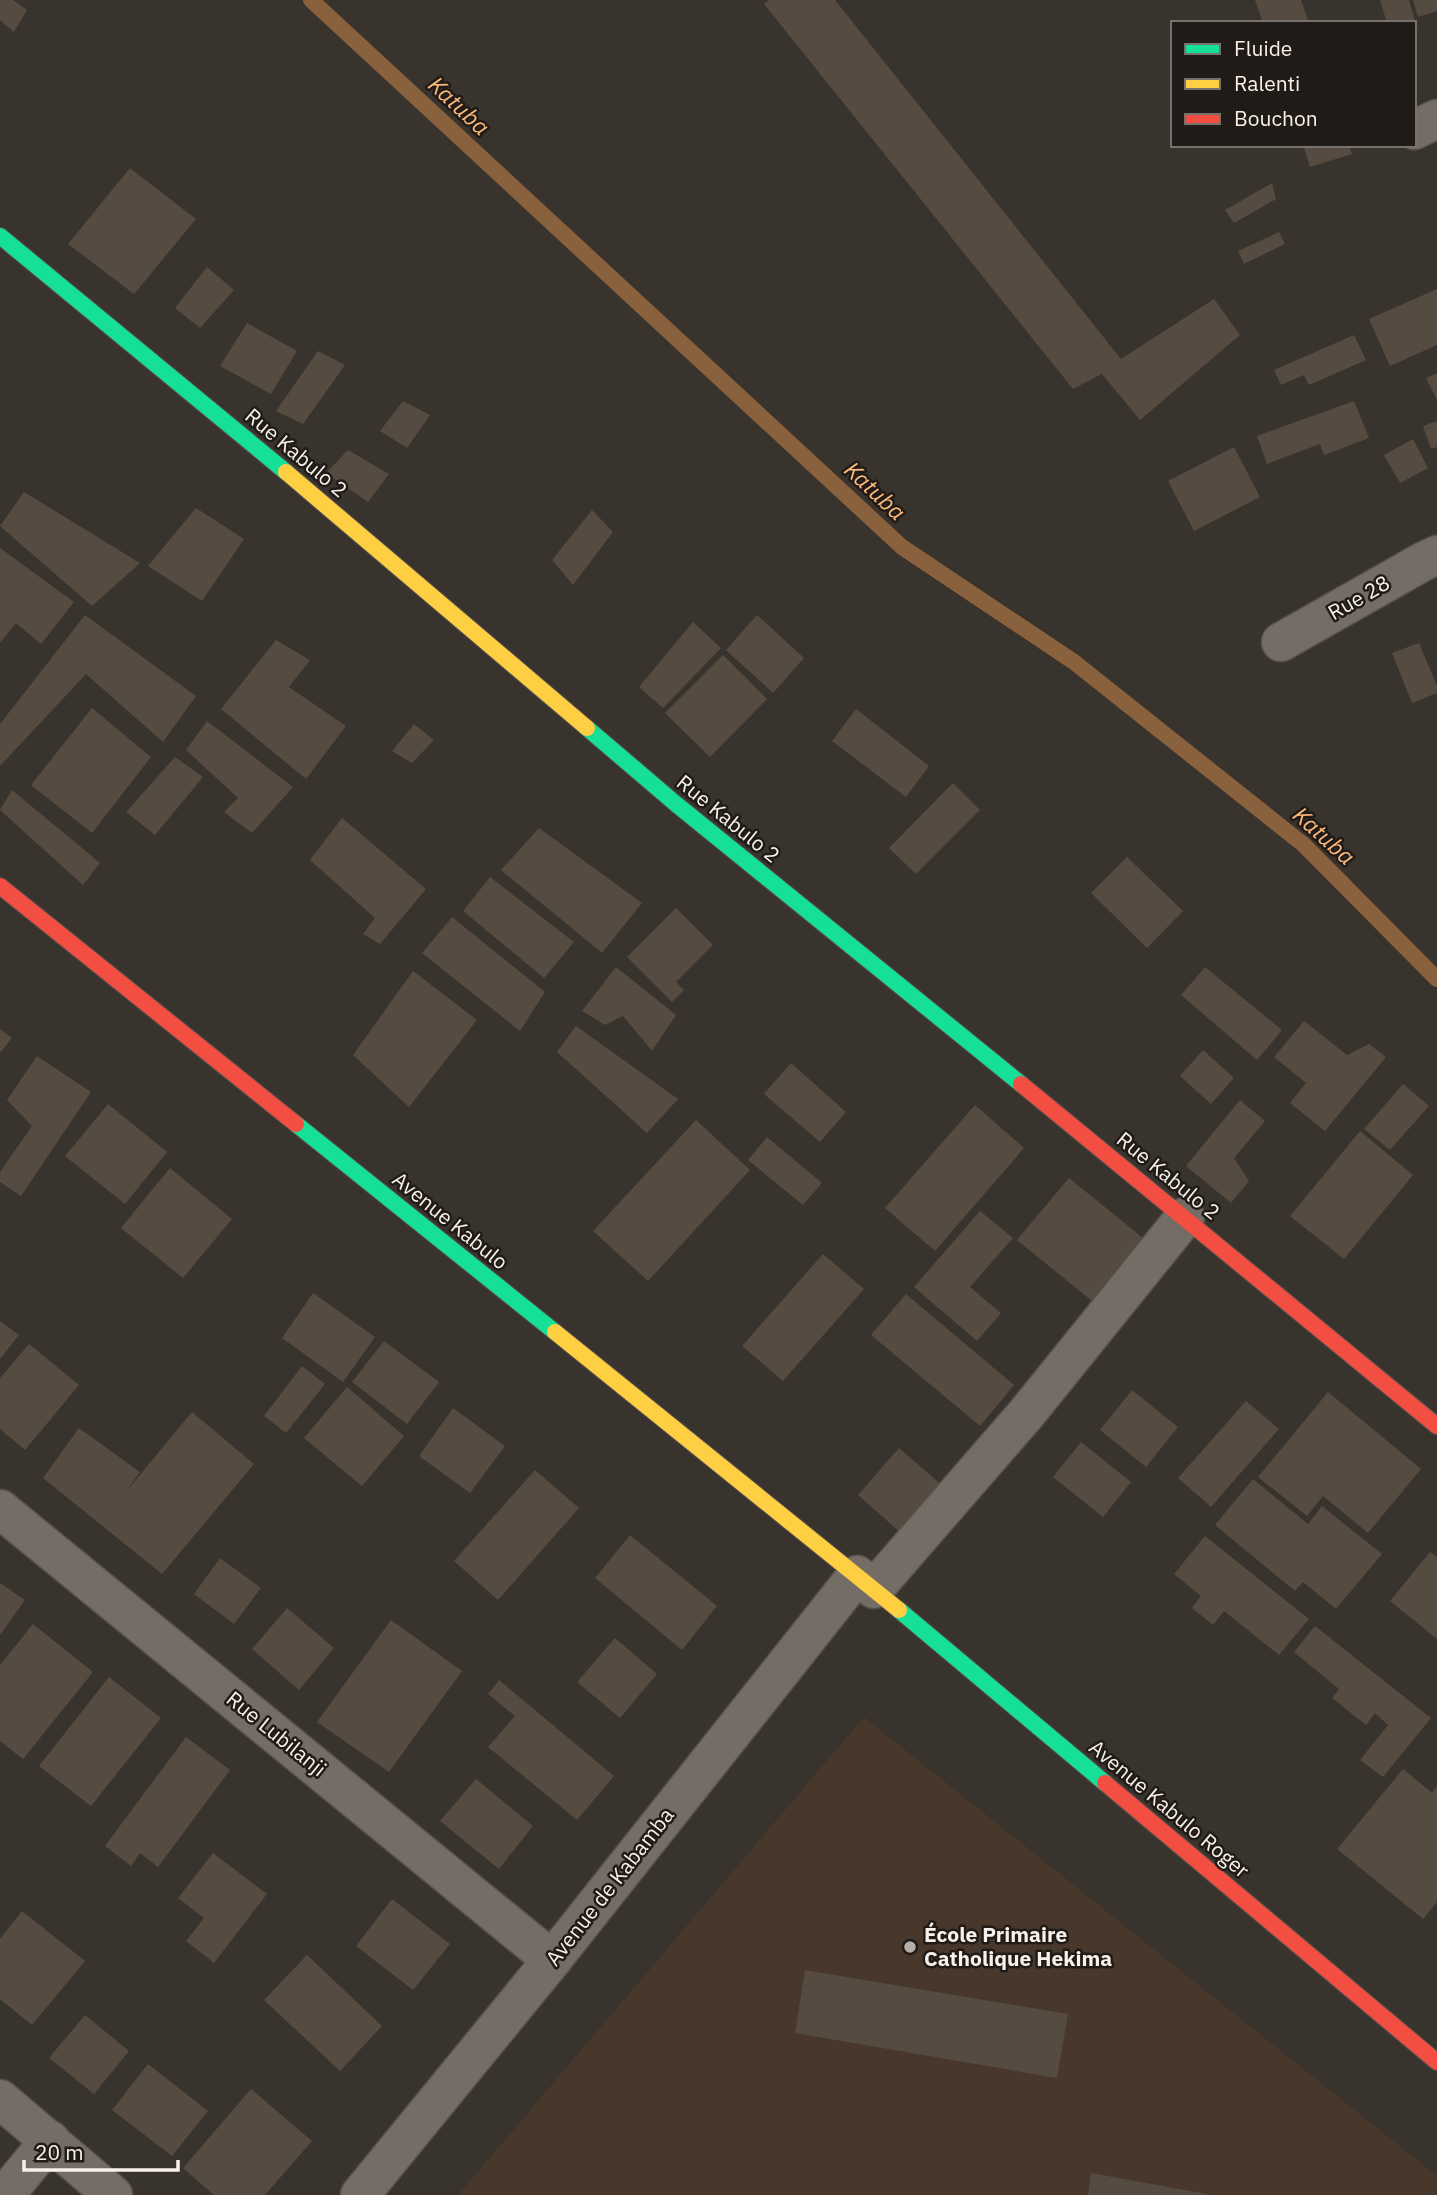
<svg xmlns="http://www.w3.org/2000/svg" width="1437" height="2195" font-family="'IBM Plex Sans',sans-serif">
  <rect width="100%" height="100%" fill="#39332e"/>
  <!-- built -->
  <path fill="#47382b" d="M864 1717 1437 2176V2195H458Z"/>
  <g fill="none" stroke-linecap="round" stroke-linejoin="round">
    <!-- stream -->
    <path stroke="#89613c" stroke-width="16" d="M311 0 902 547 1074 662 1304 845 1437 979"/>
  </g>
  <!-- building -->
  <g fill="#554b41">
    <path d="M0 0H13L27 10 14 32 0 20Z"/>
    <path d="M769 0H835L1121 359 1214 299 1240 335 1140 420 1102 374 1073 389 764 4Z"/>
    <path d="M1255 0H1301L1309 23H1263Z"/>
    <path d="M1380 0H1409L1418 31 1414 32V23H1387Z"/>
    <path d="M1413 0H1437V11L1418 17Z"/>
    <path d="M1303 145H1349L1352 154 1310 167Z"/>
    <path d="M130 168 196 219 134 294 68 244Z"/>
    <path d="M1272 183 1276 199 1234 223 1225 210Z"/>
    <path d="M1279 232 1285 244 1244 264 1238 251Z"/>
    <path d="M207 267 234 290 200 328 175 308Z"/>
    <path d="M1437 289V345L1390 366 1369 319Z"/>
    <path d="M247 323 297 351 271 394 220 366Z"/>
    <path d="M1354 335 1366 360 1309 385 1304 375 1281 385 1274 370Z"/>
    <path d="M318 351 345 365 303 424 276 411Z"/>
    <path d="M1437 373V400L1426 378Z"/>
    <path d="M403 401 430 415 407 448 380 431Z"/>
    <path d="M1354 401 1369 438 1324 455 1320 444 1267 464 1257 436Z"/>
    <path d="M1437 421V447L1431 449 1423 426Z"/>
    <path d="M1413 439 1428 468 1400 483 1384 455Z"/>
    <path d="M1234 447 1260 497 1194 531 1168 481Z"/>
    <path d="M348 450 389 474 368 502 326 473Z"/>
    <path d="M24 492 140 563 92 606 0 526Z"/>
    <path d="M196 508 244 539 202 601 148 566Z"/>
    <path d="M592 510 613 532 573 585 552 560Z"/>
    <path d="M0 548 74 602 41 644 16 623 0 643Z"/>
    <path d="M85 615 196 696 163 742 86 674 0 766V724Z"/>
    <path d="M757 615 804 658 773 693 726 650Z"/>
    <path d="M693 622 721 648 663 708 639 687Z"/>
    <path d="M276 640 310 660 289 687 346 726 306 779 221 709Z"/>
    <path d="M1419 643 1437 686V693L1412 703 1392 653Z"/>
    <path d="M723 655 767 699 710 757 665 713Z"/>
    <path d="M92 708 151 757 92 833 31 785Z"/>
    <path d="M856 709 929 766 906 797 832 741Z"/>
    <path d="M207 721 293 787 252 833 224 812 238 798 186 750Z"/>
    <path d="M414 724 434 740 412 763 392 751Z"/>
    <path d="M175 757 203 777 155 835 126 812Z"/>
    <path d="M953 783 980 810 916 874 889 848Z"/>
    <path d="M12 790 100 863 83 885 0 810Z"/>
    <path d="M342 818 426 889 380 944 363 934 375 918 310 860Z"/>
    <path d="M539 828 642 903 602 953 501 870Z"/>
    <path d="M1127 857 1183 911 1147 948 1091 893Z"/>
    <path d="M490 877 574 942 544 978 463 911Z"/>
    <path d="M676 908 713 945 676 982 684 990 672 1002 627 957Z"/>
    <path d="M452 917 545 992 520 1031 422 953Z"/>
    <path d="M616 967 676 1015 652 1051 623 1016 605 1025 582 1011Z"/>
    <path d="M1205 967 1282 1030 1257 1060 1181 995Z"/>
    <path d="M413 971 477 1020 409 1107 353 1055Z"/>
    <path d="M1304 1021 1347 1055 1369 1044 1386 1057 1325 1131 1290 1103 1306 1083 1274 1057Z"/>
    <path d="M576 1026 678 1099 647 1133 557 1052Z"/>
    <path d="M0 1029 12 1038 0 1053Z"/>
    <path d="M1203 1050 1234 1078 1211 1104 1180 1076Z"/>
    <path d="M37 1056 91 1092 21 1196 0 1182V1172L32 1126 7 1100Z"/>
    <path d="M791 1063 846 1112 820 1142 764 1094Z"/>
    <path d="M1403 1084 1429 1106 1390 1150 1364 1129Z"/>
    <path d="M1240 1100 1265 1121 1234 1158 1249 1181 1231 1203 1186 1166Z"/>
    <path d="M108 1104 167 1152 125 1204 65 1156Z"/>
    <path d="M975 1105 1024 1148 935 1251 885 1208Z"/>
    <path d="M696 1120 750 1170 648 1281 593 1231Z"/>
    <path d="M1360 1131 1413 1175 1344 1259 1290 1216Z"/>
    <path d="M767 1137 822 1183 803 1205 748 1160Z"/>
    <path d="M170 1168 232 1219 183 1278 121 1228Z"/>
    <path d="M1069 1178 1143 1238 1092 1301 1017 1240Z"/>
    <path d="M980 1211 1013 1238 970 1287 1001 1313 977 1341 914 1287Z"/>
    <path d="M823 1254 864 1289 783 1381 742 1346Z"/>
    <path d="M313 1293 375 1337 343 1382 282 1338Z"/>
    <path d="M906 1294 1014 1385 980 1426 871 1335Z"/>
    <path d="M0 1321 19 1335 0 1359Z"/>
    <path d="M384 1341 439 1382 407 1424 352 1382Z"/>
    <path d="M29 1344 79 1385 25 1450 0 1429V1378Z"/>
    <path d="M302 1366 325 1384 286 1433 264 1416Z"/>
    <path d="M347 1387 404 1436 362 1486 304 1438Z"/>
    <path d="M1132 1390 1178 1427 1146 1467 1100 1430Z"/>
    <path d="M1328 1392 1421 1469 1368 1533 1323 1496 1307 1516 1258 1477Z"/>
    <path d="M1246 1401 1279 1429 1211 1507 1178 1478Z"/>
    <path d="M453 1408 505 1446 470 1493 419 1456Z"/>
    <path d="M192 1412 254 1464 162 1574 43 1478 79 1428 140 1472 125 1493Z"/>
    <path d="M1081 1442 1131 1482 1103 1517 1053 1477Z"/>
    <path d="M899 1448 952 1494 910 1541 858 1495Z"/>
    <path d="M535 1470 579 1508 498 1600 454 1561Z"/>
    <path d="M1253 1479 1308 1524 1322 1506 1382 1554 1336 1609 1303 1582 1295 1591 1215 1525Z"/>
    <path d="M630 1535 717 1606 682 1650 595 1578Z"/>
    <path d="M1205 1536 1309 1619 1279 1655 1224 1611 1213 1625 1192 1608 1201 1596 1174 1574Z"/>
    <path d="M1430 1552 1437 1557V1639L1390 1601Z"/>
    <path d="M220 1558 261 1588 234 1624 194 1594Z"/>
    <path d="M0 1583 25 1600 0 1635Z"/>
    <path d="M287 1608 334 1648 299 1690 252 1649Z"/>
    <path d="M391 1620 462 1671 389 1772 317 1722Z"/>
    <path d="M33 1624 93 1672 23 1759 0 1741V1665Z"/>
    <path d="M1315 1626 1431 1718 1383 1777 1360 1760 1388 1725 1375 1713 1366 1725 1332 1698 1339 1689 1294 1652Z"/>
    <path d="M615 1638 657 1674 620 1718 577 1682Z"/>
    <path d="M109 1677 161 1718 91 1806 39 1766Z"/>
    <path d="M499 1680 614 1776 577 1820 488 1747 515 1716 488 1694Z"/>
    <path d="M186 1737 230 1770 158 1867 140 1853 131 1866 105 1846Z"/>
    <path d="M1403 1769 1432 1793 1437 1786V1902L1423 1919 1337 1849Z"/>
    <path d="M476 1779 533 1826 499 1869 440 1821Z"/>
    <path d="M213 1853 267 1894 214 1963 186 1941 204 1918 178 1898Z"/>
    <path d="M392 1899 450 1944 413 1990 356 1946Z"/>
    <path d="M22 1911 85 1961 32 2025 0 1999V1939Z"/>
    <path d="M307 1955 382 2026 340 2071 264 2000Z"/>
    <path d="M805 1970 1068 2014 1057 2078 795 2033Z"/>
    <path d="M85 2015 129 2051 94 2094 49 2058Z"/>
    <path d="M148 2064 208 2111 172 2156 112 2110Z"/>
    <path d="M251 2089 312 2141 265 2195H214L183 2168Z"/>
    <path d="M1091 2173 1207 2194V2195H1088Z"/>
  </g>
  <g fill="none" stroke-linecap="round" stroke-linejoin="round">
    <defs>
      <g id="street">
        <path d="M1414 130 1437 119"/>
        <path d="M1281 642 1424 561 1437 555"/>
        <path d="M0 1509 552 1960"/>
        <path d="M874 1589 1026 1414 1185 1217"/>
        <path d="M0 2099 113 2195"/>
        <path d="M5 2195 50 2140"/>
        <path d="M360 2195 552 1960 857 1575"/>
      </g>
      <g id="fast">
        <path d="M0 236 286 472"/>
        <path d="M587 728 676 804 1021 1084"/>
        <path d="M296 1124 555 1332"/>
        <path d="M899 1610 1105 1783"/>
      </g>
      <g id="slow">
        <path d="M286 472 587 728"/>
        <path d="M555 1332 899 1610"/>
      </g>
      <g id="jam">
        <path d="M0 886 296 1124"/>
        <path d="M1021 1084 1437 1426"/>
        <path d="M1105 1783 1437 2062"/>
      </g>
    </defs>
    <!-- street casing -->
    <use href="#street" stroke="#57514d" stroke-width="41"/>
    <!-- fast casing -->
    <use href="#fast" stroke="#57514d" stroke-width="18"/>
    <!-- slow casing -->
    <use href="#slow" stroke="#57514d" stroke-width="18"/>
    <!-- jam casing -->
    <use href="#jam" stroke="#57514d" stroke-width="18"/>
    <!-- street -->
    <use href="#street" stroke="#746d66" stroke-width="38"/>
    <!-- fast -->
    <use href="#fast" stroke="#16e098" stroke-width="16"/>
    <!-- slow -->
    <use href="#slow" stroke="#ffcf43" stroke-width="16"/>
    <!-- jam -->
    <use href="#jam" stroke="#f24e42" stroke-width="16"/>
  </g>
  <!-- markers -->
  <circle fill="#b5aea9" stroke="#201b17" stroke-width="2.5" cx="910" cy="1947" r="7"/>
  <g text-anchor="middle" stroke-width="5" stroke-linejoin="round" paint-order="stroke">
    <!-- street labels -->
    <g font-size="21" fill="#f8f1eb" stroke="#201b17">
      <text transform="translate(296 453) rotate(40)" y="7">Rue Kabulo 2</text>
      <text transform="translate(1359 598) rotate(-30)" y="7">Rue 28</text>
      <text transform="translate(728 819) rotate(39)" y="7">Rue Kabulo 2</text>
      <text transform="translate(1168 1176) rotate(39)" y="7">Rue Kabulo 2</text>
      <text transform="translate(450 1221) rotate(39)" y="7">Avenue Kabulo</text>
      <text transform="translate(276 1734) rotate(39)" y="7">Rue Lubilanji</text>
      <text transform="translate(1169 1809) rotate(40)" y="7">Avenue Kabulo Roger</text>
      <text transform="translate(610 1887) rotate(-52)" y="7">Avenue de Kabamba</text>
    </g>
    <!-- poi labels -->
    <g font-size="21" font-weight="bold" fill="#f8f1eb" stroke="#201b17" text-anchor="start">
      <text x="924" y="1942">École Primaire<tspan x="924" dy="24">Catholique Hekima</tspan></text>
    </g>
    <!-- water labels -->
    <g font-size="23" font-style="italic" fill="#fbb97c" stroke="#201b17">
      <text transform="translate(459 106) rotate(43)" y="8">Katuba</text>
      <text transform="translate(875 491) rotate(43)" y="8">Katuba</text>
      <text transform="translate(1324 836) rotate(42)" y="8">Katuba</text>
    </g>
  </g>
  <!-- legend -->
  <rect x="1171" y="21" width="245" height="126" fill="#201b17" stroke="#76716c" stroke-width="2"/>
  <rect x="1185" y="44" width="35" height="10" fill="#16e098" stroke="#76716c" stroke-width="2"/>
  <text x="1234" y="56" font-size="21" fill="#f8f1eb">Fluide</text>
  <rect x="1185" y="79" width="35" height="10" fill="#ffcf43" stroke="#76716c" stroke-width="2"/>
  <text x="1234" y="91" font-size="21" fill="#f8f1eb">Ralenti</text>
  <rect x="1185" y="114" width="35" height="10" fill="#f24e42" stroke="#76716c" stroke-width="2"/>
  <text x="1234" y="126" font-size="21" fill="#f8f1eb">Bouchon</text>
  <!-- scale -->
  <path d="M24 2160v10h154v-10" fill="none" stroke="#f8f1eb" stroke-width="3.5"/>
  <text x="35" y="2160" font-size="21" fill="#f8f1eb" stroke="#201b17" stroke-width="5" paint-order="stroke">20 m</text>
</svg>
